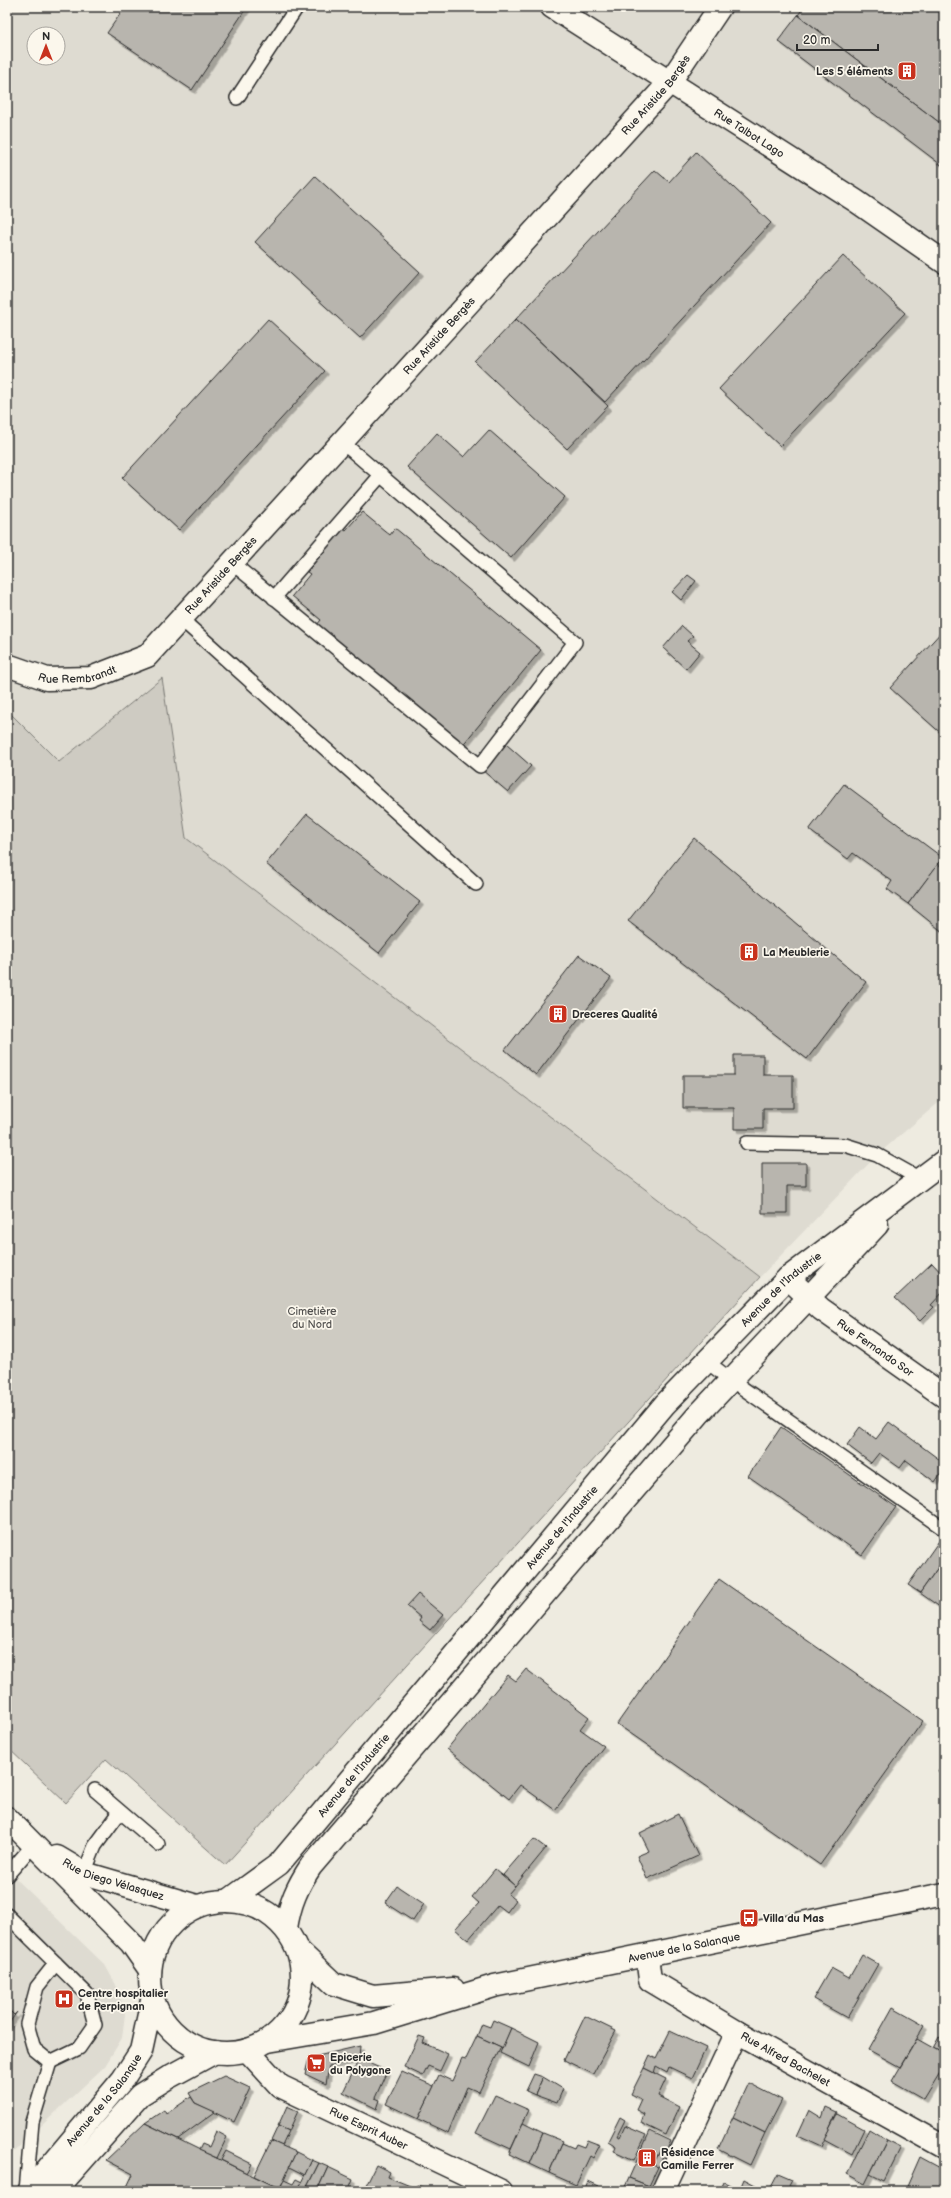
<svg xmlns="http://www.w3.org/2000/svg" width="951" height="2198" font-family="'Balsamiq Sans',sans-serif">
  <defs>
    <filter id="shadow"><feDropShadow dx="3.5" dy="3.5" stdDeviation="0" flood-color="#0004"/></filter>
  </defs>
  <rect width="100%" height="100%" fill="#eeebe0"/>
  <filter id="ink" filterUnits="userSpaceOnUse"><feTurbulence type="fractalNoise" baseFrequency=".025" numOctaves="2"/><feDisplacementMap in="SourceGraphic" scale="8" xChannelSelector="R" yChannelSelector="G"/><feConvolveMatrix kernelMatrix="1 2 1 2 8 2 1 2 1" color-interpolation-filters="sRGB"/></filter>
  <g filter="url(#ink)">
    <!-- built -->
    <g fill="#dedbd1" fill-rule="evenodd">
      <path d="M7 7H944V1098L877 1155 760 1277 186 838 162 678 59 762 7 710ZM34 34H58V58H34Z"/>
      <path d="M7 1870 105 1965 116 1985 125 2014 122 2038 105 2066 7 2158Z"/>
    </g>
    <!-- green -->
    <path fill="#cecbc2" stroke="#7c7b76" d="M162 678 186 838 760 1277 225 1865 106 1759 66 1803 7 1747V710L59 762Z"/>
    <!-- building -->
    <g fill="#b8b5ae" stroke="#2b2b2b" filter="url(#shadow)">
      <path d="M125 7H247L192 90 107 33Z"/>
      <path d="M804 7H944V126L798 15Z"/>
      <path d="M798 15 944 126V167L778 41Z"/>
      <path d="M696 152 771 223 605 402 516 319 655 170 669 182Z"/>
      <path d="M315 176 420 272 360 338 255 242Z"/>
      <path d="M843 256 905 313 780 446 719 389Z"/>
      <path d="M268 319 325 371 179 530 122 478Z"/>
      <path d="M516 319 608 406 567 449 475 362Z"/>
      <path d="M489 430 565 497 511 558 407 467 437 433 464 457Z"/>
      <path d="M362 512 390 535 395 528 541 650 461 747 316 626 321 620 292 596 310 574 307 572 343 528 346 530Z"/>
      <path d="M688 575 696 581 681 600 672 592Z"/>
      <path d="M682 626 693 636 687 641 700 652 686 669 663 648Z"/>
      <path d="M944 629V736L890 688Z"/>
      <path d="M506 744 531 766 508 792 482 770Z"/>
      <path d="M844 784 943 858 908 904 887 889 892 881 853 853 848 859 809 830Z"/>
      <path d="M307 814 420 902 379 953 266 864Z"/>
      <path d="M694 838 866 982 807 1059 628 921Z"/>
      <path d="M938 864 944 869V933L908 904Z"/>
      <path d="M579 955 611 978 536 1075 505 1050Z"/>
      <path d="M734 1055H763V1075H793V1108H763V1129H734V1108H683V1075H734Z"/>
      <path d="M762 1163H806V1186H787V1213H762Z"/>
      <path d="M932 1263 944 1276V1291L931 1305 934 1307 920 1321 895 1298Z"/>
      <path d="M889 1422 944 1463V1469L935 1482 906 1460 900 1468 879 1453 871 1463 847 1445 860 1427 876 1439Z"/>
      <path d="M781 1427 896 1507 862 1555 748 1476Z"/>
      <path d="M941 1538 944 1540V1559L920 1593 908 1585Z"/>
      <path d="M944 1559V1610L920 1593Z"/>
      <path d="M719 1579 923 1721 820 1865 617 1724Z"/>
      <path d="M418 1594 443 1615 430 1630 419 1621 421 1618 407 1606Z"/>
      <path d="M526 1669 589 1717 580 1729 604 1746 555 1810 520 1785 509 1799 447 1749 508 1675 516 1681Z"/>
      <path d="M944 1763V1777L938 1772Z"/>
      <path d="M678 1814 698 1856 647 1879 637 1856 649 1851 640 1833Z"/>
      <path d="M534 1839 546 1848 515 1886 503 1875Z"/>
      <path d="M495 1869 515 1886 508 1894 516 1900 507 1912 498 1905 468 1940 455 1929 479 1903 472 1897Z"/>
      <path d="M397 1886 424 1904 413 1921 385 1903Z"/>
      <path d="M862 1955 878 1964 847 2018 813 1999 831 1968 849 1978Z"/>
      <path d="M893 2007 925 2025 900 2067 869 2050Z"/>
      <path d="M7 2008 14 2015 17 2012 7 2026Z"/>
      <path d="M585 2016 616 2031 593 2074 564 2060Z"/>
      <path d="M493 2020 511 2028 503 2048 477 2036 482 2024 490 2027Z"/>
      <path d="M511 2028 539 2042 529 2067 500 2053Z"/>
      <path d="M670 2031 706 2048 692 2078 669 2067 667 2072 656 2066 654 2073 644 2068 650 2055 656 2059Z"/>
      <path d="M419 2036 425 2038 423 2043 448 2054 440 2071 428 2066 423 2076 404 2067Z"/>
      <path d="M477 2036 501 2047 479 2092 467 2087 448 2133 418 2119 439 2075 452 2081 462 2058 466 2059Z"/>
      <path d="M939 2037 944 2040V2054L933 2048Z"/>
      <path d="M917 2039 944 2054V2066L924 2099 892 2081Z"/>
      <path d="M360 2046 359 2059 329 2066 326 2084 305 2074 309 2058Z"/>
      <path d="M359 2059 387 2071 375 2098 380 2100 377 2109 343 2092Z"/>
      <path d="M644 2068 666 2079 658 2096 679 2107 666 2135 641 2123 644 2114 636 2110 641 2099 631 2094Z"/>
      <path d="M402 2072 434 2086 418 2119 386 2104Z"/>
      <path d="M534 2074 543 2077 535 2095 526 2091Z"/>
      <path d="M224 2076 250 2088 234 2122 195 2103 189 2093Z"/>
      <path d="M543 2077 563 2089 557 2103 535 2095Z"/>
      <path d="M749 2083 782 2100 765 2133 733 2117Z"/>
      <path d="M495 2095 529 2110 511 2149 476 2133Z"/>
      <path d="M191 2097 195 2103 215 2112 178 2139 145 2123 164 2110 166 2114Z"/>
      <path d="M287 2106 298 2111 289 2131 278 2126Z"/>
      <path d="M826 2107 837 2112 821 2147 797 2136 809 2110 822 2118Z"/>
      <path d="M837 2114 864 2129 852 2154 824 2139Z"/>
      <path d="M620 2117 625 2120 617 2136 620 2137 625 2126 646 2135 634 2160 614 2151 616 2146 608 2141Z"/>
      <path d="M733 2117 765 2133 750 2165 718 2149Z"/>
      <path d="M145 2123 247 2173 285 2191H125L133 2174 106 2160Z"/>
      <path d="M523 2123 543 2133 530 2164 509 2154Z"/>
      <path d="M278 2126 289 2131 282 2146 271 2141Z"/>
      <path d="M869 2129 887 2140 865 2184 847 2174Z"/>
      <path d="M216 2131 227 2137 217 2158 199 2150 202 2144 209 2147Z"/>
      <path d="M650 2131 671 2141 666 2151 661 2149 653 2165 658 2167 649 2186 629 2178Z"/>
      <path d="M543 2133 563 2141 549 2173 530 2164Z"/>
      <path d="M587 2140 600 2145 593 2158 590 2156 576 2185 549 2173 562 2143 574 2148 576 2144 584 2147Z"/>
      <path d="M887 2140 901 2147 884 2181 870 2174Z"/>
      <path d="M271 2141 296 2152 280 2188 254 2176Z"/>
      <path d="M661 2149 666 2151 658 2167 653 2165Z"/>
      <path d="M226 2151 252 2164 247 2173 221 2160Z"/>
      <path d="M296 2152 312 2160 305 2175 289 2167Z"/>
      <path d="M920 2157 944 2170V2178L938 2191H922L917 2189 916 2191H905Z"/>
      <path d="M312 2160 319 2163 305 2191H297Z"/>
      <path d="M319 2163 328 2167 317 2191H305Z"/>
      <path d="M376 2165 390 2172 388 2177 415 2188 417 2185 430 2190 363 2191Z"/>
      <path d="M328 2167 353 2179 348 2191H317Z"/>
      <path d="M778 2174 792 2180 789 2186 800 2191H769Z"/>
      <path d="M629 2178 649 2186 646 2191H623Z"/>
      <path d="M296 2179 302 2182 297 2191H285L280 2188 284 2180 293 2184Z"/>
      <path d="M744 2179 759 2187 757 2191H739Z"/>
      <path d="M588 2181 599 2186 597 2191H584Z"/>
      <path d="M724 2182 740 2190 739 2191H720Z"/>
    </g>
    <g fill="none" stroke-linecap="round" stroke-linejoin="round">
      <defs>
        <g id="service">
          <path d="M237 98 297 7"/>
          <path d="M232 563 480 766 575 642 343 443"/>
          <path d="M274 598 381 475"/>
          <path d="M181 619 476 884"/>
          <path d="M747 1143 845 1145 877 1155 920 1179"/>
          <path d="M706 1361 731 1380 944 1529"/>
          <path d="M95 1790 158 1844"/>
          <path d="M84 1873 95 1846 120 1812"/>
          <path d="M7 1875 34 1844"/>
          <path d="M7 1915 87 1994 95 2025 79 2048 50 2062 34 2049 27 2024 37 1987 56 1963"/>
          <path d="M26 2191 32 2122 50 2062"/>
        </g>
        <g id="minor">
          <path id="s1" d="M552 7 856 201 944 262"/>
          <path id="s2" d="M7 665 47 679 91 678 147 656 669 83 720 7"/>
          <path id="s3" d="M788 1278 821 1309 944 1396"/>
          <path d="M7 1818 131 1943 150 1970"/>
          <path id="s4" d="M57 1857 84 1873 197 1906"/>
          <path id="s5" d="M647 1956 650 1980 737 2032 944 2147"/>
          <path id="s6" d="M247 2050 280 2086 501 2191"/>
          <path d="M663 2191 737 2032"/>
        </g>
        <g id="tertiary">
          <path id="s7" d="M228 1901 279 1864 665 1404 788 1278 944 1161"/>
          <circle cx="226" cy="1977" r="76"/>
          <path d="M286 1928C290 1903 297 1887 311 1866L698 1415 877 1225"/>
          <path d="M299 1951 334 1984 373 1996 453 1989"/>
          <path id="s8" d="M268 2041 374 2023 494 1986 944 1894"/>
          <path id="s9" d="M29 2191 123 2079 141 2051 153 1996"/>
          <path d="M55 2191 140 2095 169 2077 215 2052"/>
        </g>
      </defs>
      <!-- service casing -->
      <use href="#service" stroke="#2b2b2b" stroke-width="16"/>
      <!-- minor casing -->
      <use href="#minor" stroke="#2b2b2b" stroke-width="25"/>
      <!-- tertiary casing -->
      <use href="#tertiary" stroke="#2b2b2b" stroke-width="25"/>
      <!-- service -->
      <use href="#service" stroke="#fbf7ec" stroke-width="13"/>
      <!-- minor -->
      <use href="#minor" stroke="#fbf7ec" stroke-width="22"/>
      <!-- tertiary -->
      <use href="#tertiary" stroke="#fbf7ec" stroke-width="22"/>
    </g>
  </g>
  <!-- icons -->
  <defs>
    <symbol id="building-square" viewBox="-11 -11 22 22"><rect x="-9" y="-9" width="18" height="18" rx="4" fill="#c8321e" stroke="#fbf7ec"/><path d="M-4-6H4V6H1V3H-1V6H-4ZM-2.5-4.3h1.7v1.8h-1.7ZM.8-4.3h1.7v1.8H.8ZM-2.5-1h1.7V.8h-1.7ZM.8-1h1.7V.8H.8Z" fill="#fff"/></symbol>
    <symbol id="bus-square" viewBox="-11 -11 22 22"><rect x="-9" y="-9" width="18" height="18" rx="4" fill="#c8321e" stroke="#fbf7ec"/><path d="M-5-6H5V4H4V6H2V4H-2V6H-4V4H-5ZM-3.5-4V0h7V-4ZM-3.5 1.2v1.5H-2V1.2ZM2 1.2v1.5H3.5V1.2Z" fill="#fff"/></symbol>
    <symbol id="hospital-square" viewBox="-11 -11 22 22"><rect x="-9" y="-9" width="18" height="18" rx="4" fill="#c8321e" stroke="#fbf7ec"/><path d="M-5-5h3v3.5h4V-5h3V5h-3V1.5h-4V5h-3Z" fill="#fff"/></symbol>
    <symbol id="supermarket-square" viewBox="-11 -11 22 22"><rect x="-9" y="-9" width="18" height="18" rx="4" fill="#c8321e" stroke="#fbf7ec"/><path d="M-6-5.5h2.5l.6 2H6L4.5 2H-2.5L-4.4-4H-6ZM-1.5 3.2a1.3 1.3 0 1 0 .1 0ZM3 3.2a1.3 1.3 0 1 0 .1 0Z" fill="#fff"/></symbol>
  </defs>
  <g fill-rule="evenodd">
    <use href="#building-square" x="896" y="60" width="22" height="22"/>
    <use href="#building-square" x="738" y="941" width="22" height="22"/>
    <use href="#building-square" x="547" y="1003" width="22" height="22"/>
    <use href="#bus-square" x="738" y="1907" width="22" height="22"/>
    <use href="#hospital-square" x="53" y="1988" width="22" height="22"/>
    <use href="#supermarket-square" x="305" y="2052" width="22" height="22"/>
    <use href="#building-square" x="636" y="2147" width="22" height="22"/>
  </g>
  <g text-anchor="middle" stroke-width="3.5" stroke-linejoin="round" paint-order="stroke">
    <!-- poi labels -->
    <g font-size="11" font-weight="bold" fill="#2b2b2b" stroke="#fbf7ec" text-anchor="start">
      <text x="893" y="75" text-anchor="end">Les 5 éléments</text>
      <text x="763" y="956">La Meublerie</text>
      <text x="572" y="1018">Dreceres Qualité</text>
      <text x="763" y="1922">Villa du Mas</text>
      <text x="78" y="1997">Centre hospitalier<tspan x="78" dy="13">de Perpignan</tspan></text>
      <text x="330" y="2061">Epicerie<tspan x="330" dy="13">du Polygone</tspan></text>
      <text x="661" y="2156">Résidence<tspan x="661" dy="13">Camille Ferrer</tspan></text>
    </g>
    <!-- street labels -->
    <g font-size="11" fill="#2b2b2b" stroke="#fbf7ec">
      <text dy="4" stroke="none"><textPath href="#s2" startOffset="904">Rue Aristide Bergès</textPath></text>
      <text dy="4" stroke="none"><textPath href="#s1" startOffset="234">Rue Talbot Lago</textPath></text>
      <text dy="4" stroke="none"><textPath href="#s2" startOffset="580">Rue Aristide Bergès</textPath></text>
      <text dy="4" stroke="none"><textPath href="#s2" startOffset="256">Rue Aristide Bergès</textPath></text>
      <text dy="4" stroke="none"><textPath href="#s2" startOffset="73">Rue Rembrandt</textPath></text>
      <text dy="4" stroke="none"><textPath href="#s7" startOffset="827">Avenue de l'Industrie</textPath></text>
      <text dy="4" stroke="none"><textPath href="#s3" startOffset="112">Rue Fernando Sor</textPath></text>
      <text dy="4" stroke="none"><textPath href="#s7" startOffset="503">Avenue de l'Industrie</textPath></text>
      <text dy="4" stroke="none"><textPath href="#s7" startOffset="179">Avenue de l'Industrie</textPath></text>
      <text dy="4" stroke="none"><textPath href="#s4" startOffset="61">Rue Diego Vélasquez</textPath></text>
      <text dy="4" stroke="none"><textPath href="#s8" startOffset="427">Avenue de la Salanque</textPath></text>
      <text dy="4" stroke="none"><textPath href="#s5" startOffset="181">Rue Alfred Bachelet</textPath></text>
      <text dy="4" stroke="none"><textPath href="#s9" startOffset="118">Avenue de la Salanque</textPath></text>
      <text dy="4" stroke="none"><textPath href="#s6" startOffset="147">Rue Esprit Auber</textPath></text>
    </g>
    <!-- park labels -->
    <g font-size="11" fill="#545351" stroke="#fbf7ec">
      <text x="312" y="1315">Cimetière<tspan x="312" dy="13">du Nord</tspan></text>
    </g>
  </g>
  <!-- margin -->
  <rect width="951" height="2198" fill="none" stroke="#fbf7ec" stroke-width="24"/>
  <rect x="12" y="12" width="927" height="2174" fill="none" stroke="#2b2b2b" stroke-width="1.5" filter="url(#ink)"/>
  <!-- north arrow -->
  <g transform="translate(46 46)"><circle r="19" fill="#fbf7ec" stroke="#a8a59f"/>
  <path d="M0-3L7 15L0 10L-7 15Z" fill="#c8321e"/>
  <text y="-6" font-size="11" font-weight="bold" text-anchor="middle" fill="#2b2b2b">N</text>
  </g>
  <!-- scale -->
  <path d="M797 44v6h81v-6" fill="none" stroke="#2b2b2b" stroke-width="2"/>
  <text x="803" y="44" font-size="12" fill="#2b2b2b" stroke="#fbf7ec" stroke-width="3" paint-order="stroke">20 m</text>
</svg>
